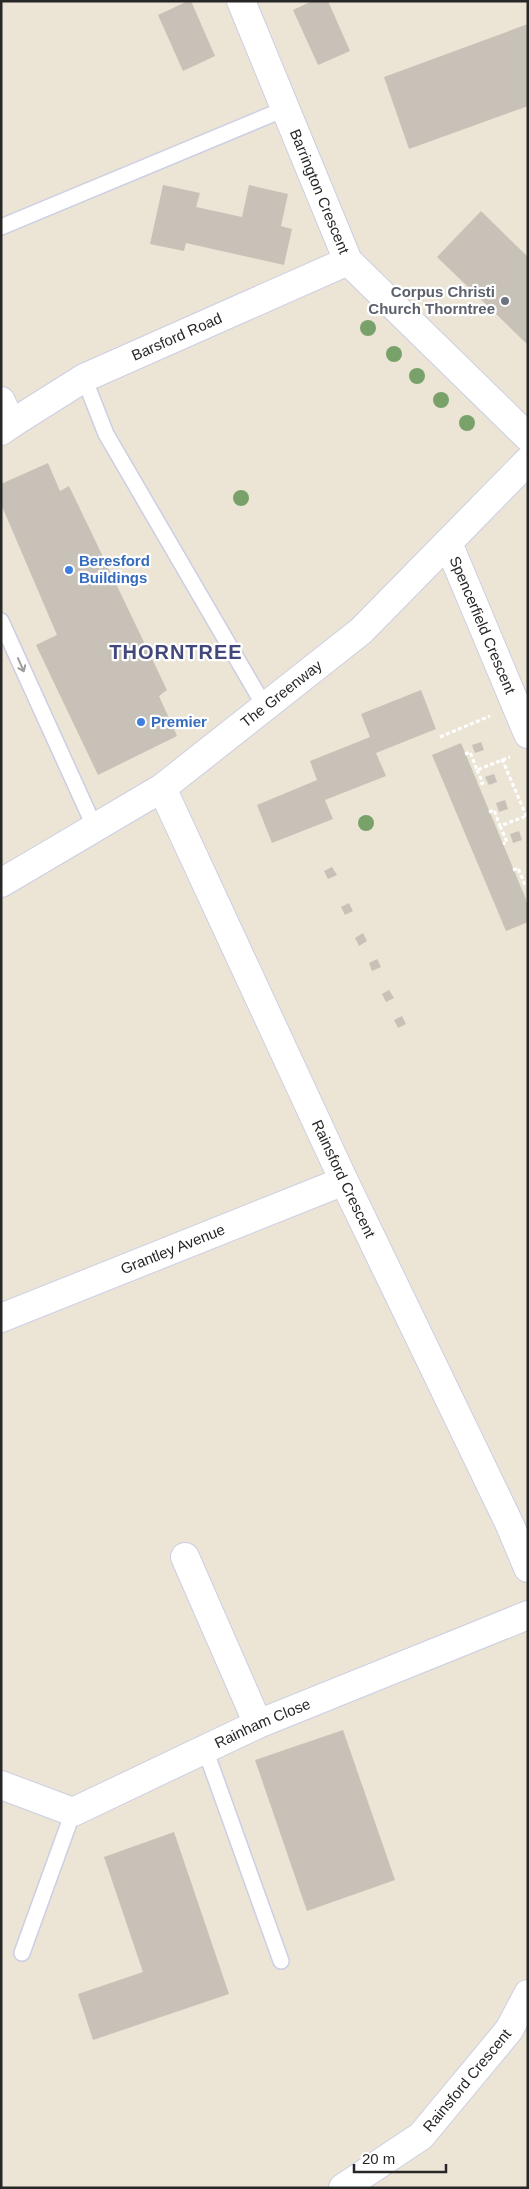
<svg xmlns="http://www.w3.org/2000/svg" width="529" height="2189" font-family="Helvetica,sans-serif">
  <rect width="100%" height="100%" fill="#ece5d6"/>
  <!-- building -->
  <g fill="#c7c1b7">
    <path d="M188 1H191L215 56 183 71 158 15Z"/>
    <path d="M312 1H328L350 51 318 65 293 10Z"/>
    <path d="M528 24V106L409 149 384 77Z"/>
    <path d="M163 185 200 193 196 207 242 217 249 185 288 194 281 226 292 229 284 265 186 243 184 251 150 244Z"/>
    <path d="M481 211 528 257V345L437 257Z"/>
    <path d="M48 463 60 491 69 486 167 690 159 696 177 736 98 775 36 645 57 635 1 504V484Z"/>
    <path d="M421 690 436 729 376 753 386 776 325 800 333 819 272 843 257 805 317 780 310 761 370 737 361 714Z"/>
    <path d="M481 742 484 750 475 753 472 745Z"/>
    <path d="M461 743 528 904V922L506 931 432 755Z"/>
    <path d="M494 774 497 782 489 785 485 777Z"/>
    <path d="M505 800 508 809 499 812 496 803Z"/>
    <path d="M519 831 522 840 513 843 510 834Z"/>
    <path d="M332 867 337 875 328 879 324 871Z"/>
    <path d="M349 903 353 911 345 915 341 907Z"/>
    <path d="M363 933 367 941 359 946 355 938Z"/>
    <path d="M377 959 381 967 372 971 369 963Z"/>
    <path d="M389 990 394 998 386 1002 382 994Z"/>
    <path d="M402 1016 406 1024 398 1028 394 1020Z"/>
    <path d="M343 1730 395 1880 307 1911 255 1760Z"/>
    <path d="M174 1832 229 1994 93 2040 78 1994 143 1972 104 1857Z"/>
  </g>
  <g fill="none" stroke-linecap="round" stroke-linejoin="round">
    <defs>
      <g id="service">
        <path d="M1 227 287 108"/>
        <path d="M84 378 106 434 265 707"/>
        <path d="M1 621 95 828"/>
        <path d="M205 1749 281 1961"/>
        <path d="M22 1953 73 1812"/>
      </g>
      <g id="minor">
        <path id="s1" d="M241 1 348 261 528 437"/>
        <path d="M1 401 11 424"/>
        <path id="s2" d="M1 431 11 424 84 378 348 261"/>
        <path id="s3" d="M448 543 528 734"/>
        <path id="s4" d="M162 788 344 1181 510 1525 528 1568"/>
        <path id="s5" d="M1 883 162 788 361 631 528 461"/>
        <path id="s6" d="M1 1318 344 1181"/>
        <path d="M185 1557 258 1724"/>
        <path id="s7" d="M1 1785 73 1812 258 1724 528 1615"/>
        <path id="s8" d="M343 2188 421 2136 509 2030 528 1994"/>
      </g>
    </defs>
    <!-- service casing -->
    <use href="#service" stroke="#cccee3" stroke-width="18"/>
    <!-- minor casing -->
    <use href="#minor" stroke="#cccee3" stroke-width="30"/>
    <!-- path -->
    <g stroke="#fff" stroke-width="3" stroke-dasharray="4 2.5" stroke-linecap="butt">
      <path d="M440 737 490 716"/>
      <path d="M465 754 470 752 477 770 510 757"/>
      <path d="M502 759 528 820"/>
      <path d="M477 770 483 783 478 785"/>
      <path d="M489 812 494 810 500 826 526 816"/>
      <path d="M500 826 507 842 503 844"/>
      <path d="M513 870 518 868 525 885 528 884"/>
      <path d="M527 902 528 901"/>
    </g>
    <!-- service -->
    <use href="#service" stroke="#fff" stroke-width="15"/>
    <!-- minor -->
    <use href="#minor" stroke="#fff" stroke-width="28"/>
  </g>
  <!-- trees -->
  <g fill="#79a26a">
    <circle cx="368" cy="328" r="8"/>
    <circle cx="394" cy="354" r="8"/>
    <circle cx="417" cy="376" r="8"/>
    <circle cx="441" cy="400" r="8"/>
    <circle cx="467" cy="423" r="8"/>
    <circle cx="241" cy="498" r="8"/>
    <circle cx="366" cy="823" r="8"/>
  </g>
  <!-- one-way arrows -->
  <defs><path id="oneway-shaft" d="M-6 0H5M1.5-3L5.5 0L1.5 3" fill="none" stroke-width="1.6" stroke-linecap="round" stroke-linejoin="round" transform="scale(1.25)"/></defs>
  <use stroke="#9e9e9e" href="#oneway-shaft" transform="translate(21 665) rotate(66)"/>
  <!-- markers -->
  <circle fill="#6b7280" stroke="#fff" stroke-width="2" cx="505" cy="301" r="5"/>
  <g fill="#3f7fe0" stroke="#fff" stroke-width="2">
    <circle cx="69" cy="570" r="5"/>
    <circle cx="141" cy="722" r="5"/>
  </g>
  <g text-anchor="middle" stroke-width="4.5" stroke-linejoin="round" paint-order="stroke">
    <!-- street labels -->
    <g font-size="15" fill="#272727" stroke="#fff">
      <text dy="5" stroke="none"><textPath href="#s1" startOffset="206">Barrington Crescent</textPath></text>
      <text dy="5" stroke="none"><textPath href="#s2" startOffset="200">Barsford Road</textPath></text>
      <text dy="5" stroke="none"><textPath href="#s3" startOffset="89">Spencerfield Crescent</textPath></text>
      <text dy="5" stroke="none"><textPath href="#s5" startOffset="339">The Greenway</textPath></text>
      <text dy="5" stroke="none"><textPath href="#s4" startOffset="431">Rainsford Crescent</textPath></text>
      <text dy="5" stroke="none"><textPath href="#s6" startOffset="185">Grantley Avenue</textPath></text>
      <text dy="5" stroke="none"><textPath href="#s7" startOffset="286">Rainham Close</textPath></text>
      <text dy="5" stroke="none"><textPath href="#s8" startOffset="166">Rainsford Crescent</textPath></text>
    </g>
    <!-- worship labels -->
    <g font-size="15" font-weight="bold" fill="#5b616d" stroke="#fff" text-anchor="end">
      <text x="495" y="297">Corpus Christi<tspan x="495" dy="17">Church Thorntree</tspan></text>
    </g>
    <!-- shop labels -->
    <g font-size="15" font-weight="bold" fill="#366cbe" stroke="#fff" text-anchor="start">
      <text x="79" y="566">Beresford<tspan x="79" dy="17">Buildings</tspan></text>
      <text x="151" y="727">Premier</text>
    </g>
    <!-- district labels -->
    <g font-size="20" font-weight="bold" letter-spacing="1" fill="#43487c" stroke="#fff">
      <text x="176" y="659">THORNTREE</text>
    </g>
  </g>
  <!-- border -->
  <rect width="529" height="2189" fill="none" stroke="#272727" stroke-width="5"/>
  <!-- scale -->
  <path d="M354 2164v8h92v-8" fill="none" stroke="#272727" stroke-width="2.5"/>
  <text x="362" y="2164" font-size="15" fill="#272727" stroke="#ffffff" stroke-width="4" paint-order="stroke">20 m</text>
</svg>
